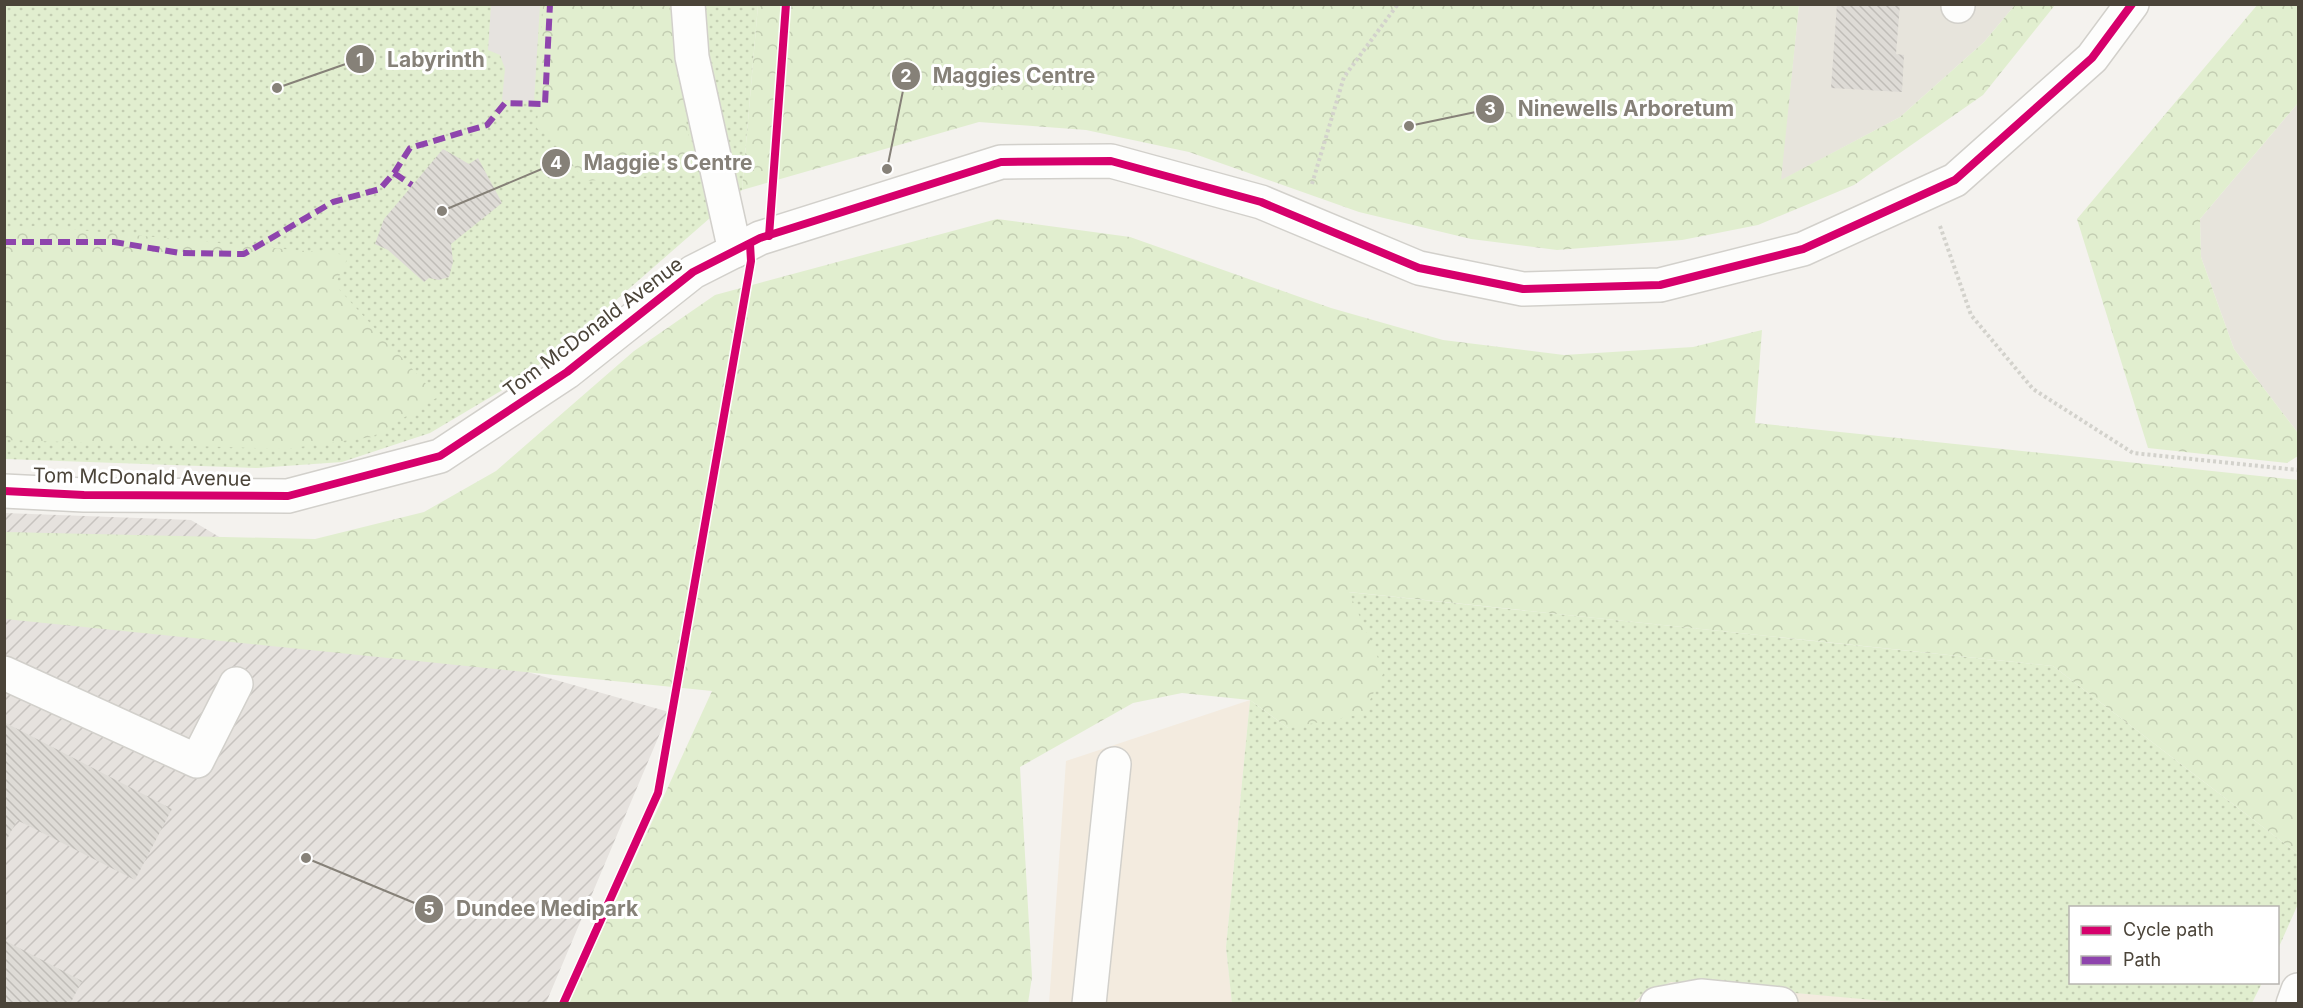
<svg xmlns="http://www.w3.org/2000/svg" width="2303" height="1008" font-family="Inter,sans-serif">
  <defs>
    <pattern id="industrial-furrows" width="10" height="10" patternUnits="userSpaceOnUse" patternTransform="scale(1.5)"><rect width="10" height="10" fill="#e6e2de"/><path d="M-1 1l2-2M0 10L10 0M9 11l2-2" fill="none" stroke="#c7c3bf"/></pattern>
    <pattern id="grass-dots" width="8" height="8" patternUnits="userSpaceOnUse" patternTransform="scale(1.5)"><rect width="8" height="8" fill="#e1eecf"/><path d="M2 2h.1M6 6h.1" fill="none" stroke="#c3cdb2" stroke-width="1.8" stroke-linecap="round"/></pattern>
    <pattern id="forest-crowns" width="20" height="18" patternUnits="userSpaceOnUse" patternTransform="scale(1.5)"><rect width="20" height="18" fill="#e1eecf"/><path d="M2 6a3 3 0 1 1 6 0M12 15a3 3 0 1 1 6 0" fill="none" stroke="#c3cdb2"/></pattern>
    <pattern id="building-back-hatch" width="6" height="6" patternUnits="userSpaceOnUse" patternTransform="scale(1.5)"><rect width="6" height="6" fill="#dedbd6"/><path d="M-1 5l2 2M0 0l6 6M5-1l2 2" fill="none" stroke="#c0bdb8"/></pattern>
  </defs>
  <rect width="100%" height="100%" fill="#f4f2ee"/>
  <!-- residential -->
  <g fill="#e7e4dc">
    <path d="M1799 5H2015L1984 42 1900 117 1780 181Z"/>
    <path d="M2298 103V433L2234 349 2201 257 2200 219Z"/>
  </g>
  <!-- commercial -->
  <g fill="#f3ebdf">
    <path d="M1250 700 1226 947 1232 1003 1049 1004 1066 761Z"/>
    <path d="M1670 982 1918 1003 1633 1004 1641 996Z"/>
  </g>
  <!-- industrial -->
  <path fill="url(#industrial-furrows)" d="M5 513 191 520 369 627 669 712 546 1003 5 1004Z"/>
  <!-- grass -->
  <g fill="url(#grass-dots)">
    <path d="M5 5H758L742 190 576 335 521 379 430 433 342 462 257 468 5 459Z"/>
    <path d="M1348 592 2053 666 2298 854V904L2278 949V908H2070V982L2262 983 2252 1003 1918 1004 1671 982 1641 996 1633 1003 1232 1004 1226 947 1250 700 1288 728 1383 672Z"/>
  </g>
  <!-- forest -->
  <g fill="url(#forest-crowns)">
    <path d="M2258 4 2298 5V103L2200 219 2201 257 2234 349 2298 433V456L2287 463 2148 448 2077 219Z"/>
    <path d="M543 5H669L694 173 584 181 553 136 537 129Z"/>
    <path d="M758 5H1799L1781 180 1900 117 1984 42 2015 5H2055L1983 95 1854 185 1758 225 1682 240 1557 250 1471 239 1359 212 1189 152 1086 130 979 122 742 190Z"/>
    <path d="M997 219 1130 237 1331 308 1443 340 1564 355 1693 347 1762 330 1755 423 2298 480V854L2053 666 1349 592 1384 672 1363 714 1288 728 1250 700 1182 693 1133 703 1020 767 1032 977 1028 1003H569L712 691 5 619V532L315 539 424 512 496 471 634 351 715 295Z"/>
    <path d="M36 226 349 255 335 285 438 397 372 437 285 449 5 440V227Z"/>
  </g>
  <!-- parking -->
  <path fill="#e6e3df" d="M491 5H540L534 102 502 100 505 69 500 55 488 50Z"/>
  <!-- building -->
  <g fill="url(#building-back-hatch)">
    <path d="M1837 4H1900L1896 54 1904 55 1902 92 1831 88Z"/>
    <path d="M443 149 469 164 478 158 502 203 451 244 453 262 449 277 439 280 429 278 424 282 388 250 375 244 384 219Z"/>
    <path d="M4 722 172 809 135 880 17 820 4 845Z"/>
    <path d="M4 940 82 981 70 1004H4Z"/>
  </g>
  <g fill="none" stroke-linecap="round" stroke-linejoin="round">
    <defs>
      <g id="minor">
        <path d="M688 4 692 57 735 251"/>
        <path d="M1958 6V4"/>
        <path d="M4 491 84 495 288 496 440 456 567 372 693 272 760 238 1001 162 1111 161 1261 202 1419 268 1523 289 1660 285 1803 249 1955 180 2092 58 2132 4"/>
        <path d="M4 673 197 761 236 684"/>
        <path d="M1089 1004 1114 764"/>
        <path d="M1657 1004 1701 996 1781 1004"/>
        <path d="M2293 1004 2298 990"/>
      </g>
    </defs>
    <!-- minor casing -->
    <use href="#minor" stroke="#d2d0cb" stroke-width="36"/>
    <!-- path -->
    <g stroke="#d3d2cc" stroke-width="4" stroke-dasharray="3 3" stroke-linecap="butt">
      <path d="M1312 184 1344 77 1398 4"/>
      <path d="M1940 226 1971 315 2033 389 2133 453 2298 470"/>
    </g>
    <!-- minor -->
    <use href="#minor" stroke="#fdfdfc" stroke-width="33"/>
    <!-- quiet -->
    <g stroke="#8e44ad" stroke-width="6" stroke-dasharray="12 6" stroke-linecap="butt">
      <path d="M394 173 410 148 487 125 505 103 545 104 550 4"/>
      <path d="M4 242H114L180 253 244 254 333 202 380 189 394 173 412 185"/>
    </g>
    <defs>
      <g id="cycleway">
        <path d="M769 236 786 4"/>
        <path d="M4 491 84 495 288 496 440 456 567 372 693 272 760 238 1001 162 1111 161 1261 202 1419 268 1523 289 1660 285 1803 249 1955 180 2092 58 2132 4"/>
        <path d="M563 1004 658 793 751 261 750 244"/>
      </g>
    </defs>
    <!-- cycleway casing -->
    <use href="#cycleway" stroke="#fff" stroke-width="11"/>
    <!-- cycleway -->
    <use href="#cycleway" stroke="#d6006c" stroke-width="8"/>
  </g>
  <g text-anchor="middle" stroke-width="6" stroke-linejoin="round" paint-order="stroke">
    <!-- street labels -->
    <g font-size="20" fill="#4b4439" stroke="#fff">
      <text transform="translate(593 327) rotate(-37)" y="7">Tom McDonald Avenue</text>
      <text transform="translate(142 477) rotate(1)" y="7">Tom McDonald Avenue</text>
    </g>
  </g>
  <!-- callouts -->
  <path fill="none" stroke="#868178" stroke-width="2" d="M277 88L360 59M887 169L906 76M1409 126L1490 109M442 211L556 163M306 858L429 909"/>
  <g fill="#868178" stroke="#fff" stroke-width="2">
    <circle cx="277" cy="88" r="6"/>
    <circle cx="887" cy="169" r="6"/>
    <circle cx="1409" cy="126" r="6"/>
    <circle cx="442" cy="211" r="6"/>
    <circle cx="306" cy="858" r="6"/>
    <circle cx="360" cy="59" r="15"/>
    <circle cx="906" cy="76" r="15"/>
    <circle cx="1490" cy="109" r="15"/>
    <circle cx="556" cy="163" r="15"/>
    <circle cx="429" cy="909" r="15"/>
  </g>
  <g font-size="18" text-anchor="middle" font-weight="bold" fill="#fff">
    <text x="360" y="66">1</text>
    <text x="906" y="82">2</text>
    <text x="1490" y="115">3</text>
    <text x="556" y="169">4</text>
    <text x="429" y="915">5</text>
  </g>
  <g font-size="21" text-anchor="middle" font-weight="bold" fill="#868178" stroke="#fff" stroke-width="6" stroke-linejoin="round" paint-order="stroke">
    <text x="436" y="67">Labyrinth</text>
    <text x="1014" y="83">Maggies Centre</text>
    <text x="1626" y="116">Ninewells Arboretum</text>
    <text x="668" y="170">Maggie's Centre</text>
    <text x="547" y="916">Dundee Medipark</text>
  </g>
  <!-- border -->
  <rect width="2303" height="1008" fill="none" stroke="#4b4439" stroke-width="12"/>
  <!-- legend -->
  <rect x="2069" y="906" width="210" height="78" fill="#ffffff" stroke="#b7b4b0" stroke-width="1.5"/>
  <rect x="2081" y="926" width="30" height="9" fill="#d6006c" stroke="#b7b4b0" stroke-width="1.5"/>
  <text x="2123" y="936" font-size="18" fill="#4b4439">Cycle path</text>
  <rect x="2081" y="956" width="30" height="9" fill="#8e44ad" stroke="#b7b4b0" stroke-width="1.5"/>
  <text x="2123" y="966" font-size="18" fill="#4b4439">Path</text>
</svg>
